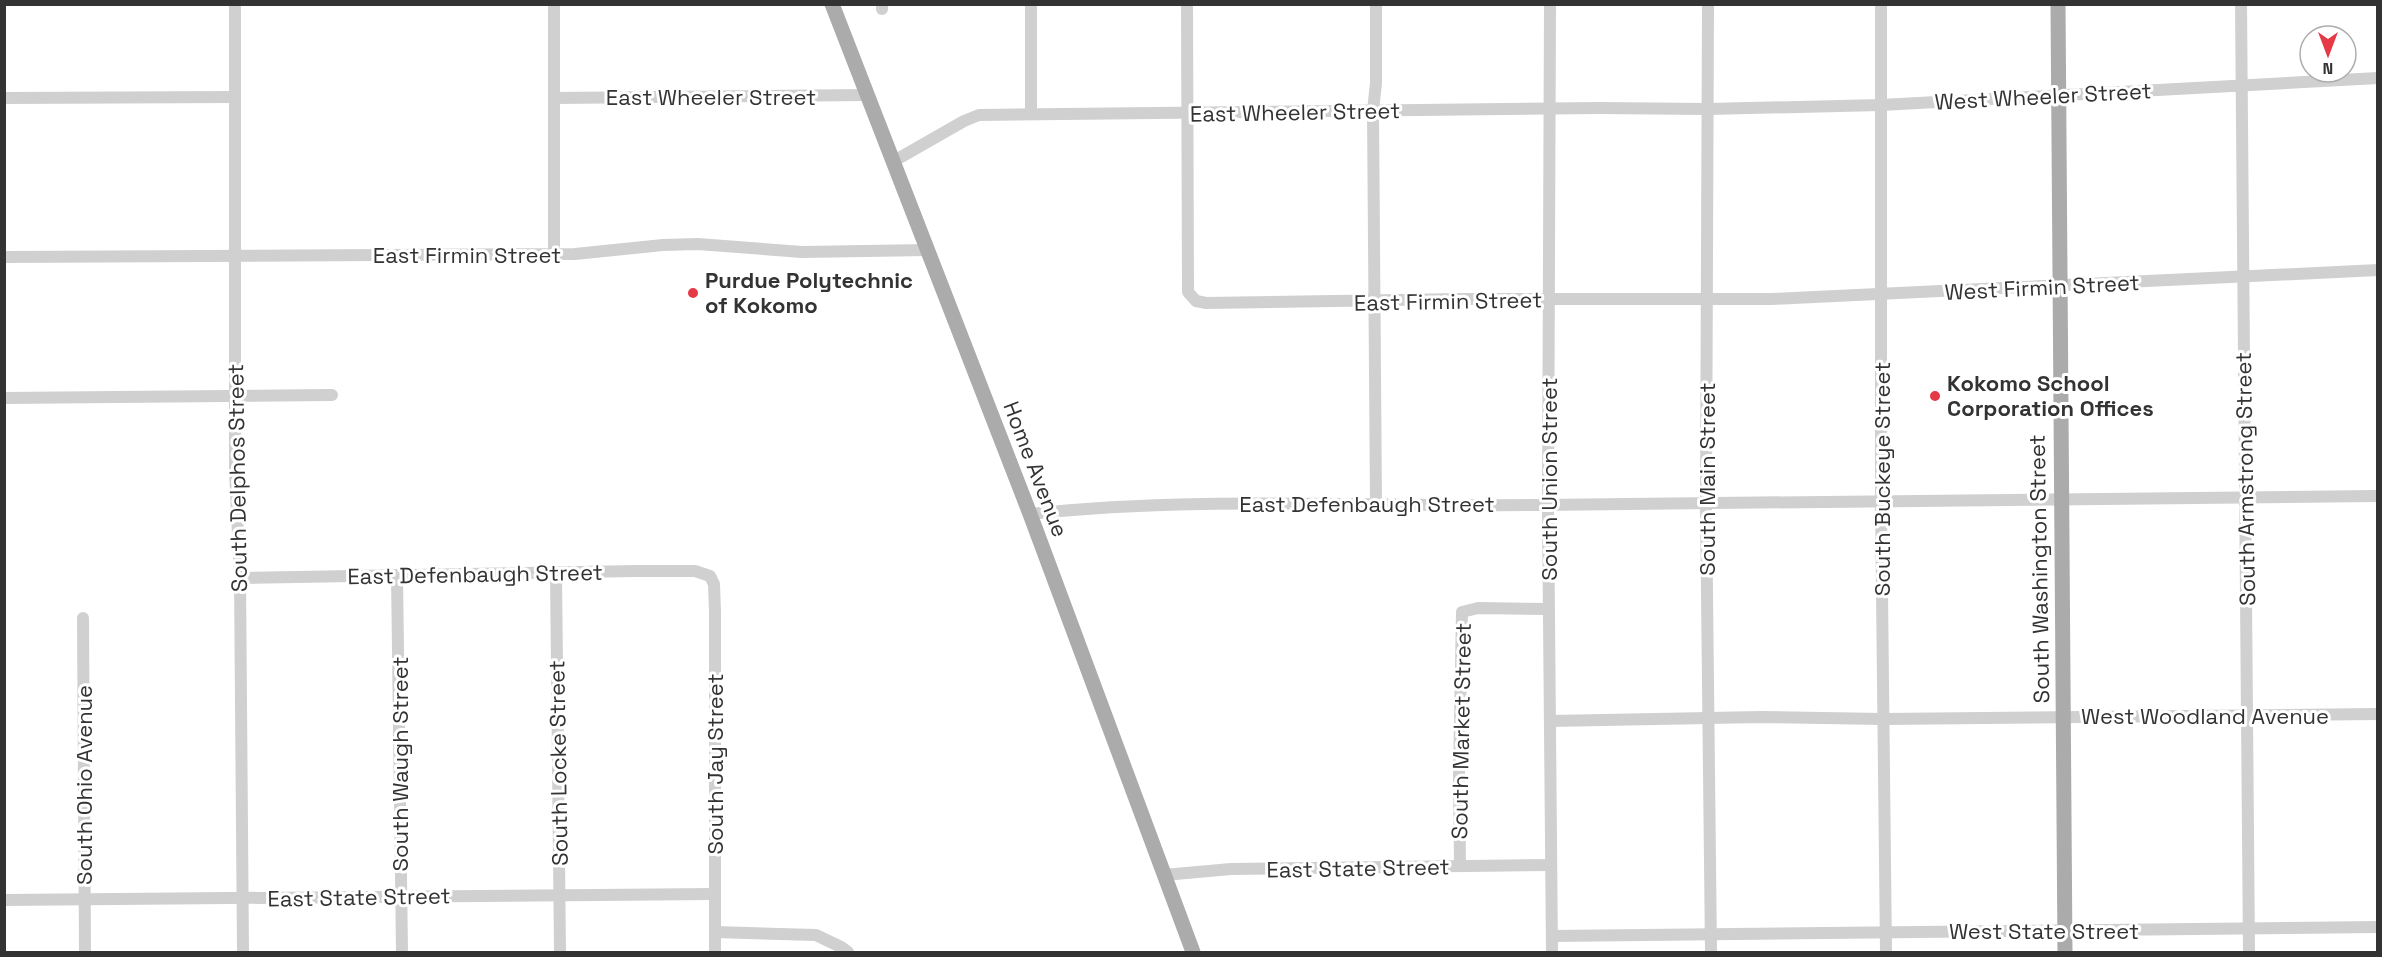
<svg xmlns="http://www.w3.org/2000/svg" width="2382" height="957" font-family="'Space Grotesk',sans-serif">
  <rect width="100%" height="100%" fill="#fff"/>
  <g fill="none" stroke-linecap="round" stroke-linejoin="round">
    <!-- minor -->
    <g stroke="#d0d0d0" stroke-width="12">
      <path d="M235 4V470L240 578 243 952"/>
      <path d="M882 4V9"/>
      <path d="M1187 4 1188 292 1196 301 1206 303 1461 299H1772L2378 270"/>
      <path d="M1376 4V83L1373 111 1376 503"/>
      <path d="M1550 4 1548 507 1552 952"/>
      <path d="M1708 4 1706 503 1711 952"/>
      <path d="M1881 4V501L1886 952"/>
      <path d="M2241 4 2249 952"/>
      <path d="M4 98 235 97"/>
      <path d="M554 98 868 95"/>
      <path d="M1031 114V4"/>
      <path d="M894 161 964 121 979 115 1598 108 1708 109 1881 105 2378 78"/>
      <path d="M554 254V4"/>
      <path d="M4 257 575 254 663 245 698 244 802 252 928 250"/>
      <path d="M4 398 332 395"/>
      <path d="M1030 514C1196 496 1363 507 1531 505 1813 502 2095 500 2378 496"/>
      <path d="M556 573 560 952"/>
      <path d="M397 575 402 952"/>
      <path d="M240 578 636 571H695L710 576 714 584 715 612V952"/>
      <path d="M83 618 85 952"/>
      <path d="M1550 721 1761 717 1883 719 2378 714"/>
      <path d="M1460 866 1459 777 1462 612 1478 608 1549 609"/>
      <path d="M1164 875 1231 869 1551 865"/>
      <path d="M4 900 714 894"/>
      <path d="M715 932 816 935 841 947 848 952"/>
      <path d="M1552 936 2378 927"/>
    </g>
    <!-- major -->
    <g stroke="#ababab" stroke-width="15">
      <path d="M832 4 1030 514 1193 952"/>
      <path d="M2058 4 2065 952"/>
    </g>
  </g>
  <!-- markers -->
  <g fill="#e63946" stroke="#fff" stroke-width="2">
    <circle cx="693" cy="293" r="6"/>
    <circle cx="1935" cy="396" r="6"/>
  </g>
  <g text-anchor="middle" stroke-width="6" stroke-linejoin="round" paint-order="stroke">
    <!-- street labels -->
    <g font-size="22" fill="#333" stroke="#fff">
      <text transform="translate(2043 96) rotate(-3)" y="8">West Wheeler Street</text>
      <text x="711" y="105">East Wheeler Street</text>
      <text transform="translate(1295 112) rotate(-1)" y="8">East Wheeler Street</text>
      <text x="467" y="263">East Firmin Street</text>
      <text transform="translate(2042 287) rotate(-3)" y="8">West Firmin Street</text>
      <text transform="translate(1448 301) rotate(-1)" y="8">East Firmin Street</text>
      <text transform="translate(1036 469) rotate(69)" y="8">Home Avenue</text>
      <text transform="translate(237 478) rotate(-91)" y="8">South Delphos Street</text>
      <text transform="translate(1549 479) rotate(-90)" y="8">South Union Street</text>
      <text transform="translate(1707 479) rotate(-90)" y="8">South Main Street</text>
      <text transform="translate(1882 479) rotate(-90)" y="8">South Buckeye Street</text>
      <text transform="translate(2245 479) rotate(-91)" y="8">South Armstrong Street</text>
      <text x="1367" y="512">East Defenbaugh Street</text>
      <text transform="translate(2039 569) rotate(-91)" y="8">South Washington Street</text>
      <text transform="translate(475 574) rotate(-1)" y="8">East Defenbaugh Street</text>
      <text x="2205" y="724">West Woodland Avenue</text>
      <text transform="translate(1461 731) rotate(-89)" y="8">South Market Street</text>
      <text transform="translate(558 763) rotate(-91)" y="8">South Locke Street</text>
      <text transform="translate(400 764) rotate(-90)" y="8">South Waugh Street</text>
      <text transform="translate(715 764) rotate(-90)" y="8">South Jay Street</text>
      <text transform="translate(84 785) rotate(-90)" y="8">South Ohio Avenue</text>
      <text transform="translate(1358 868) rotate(-1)" y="8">East State Street</text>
      <text transform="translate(359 897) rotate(-1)" y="8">East State Street</text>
      <text x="2044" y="939">West State Street</text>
    </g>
    <!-- poi labels -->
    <g font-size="22" font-weight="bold" fill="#333" stroke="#fff" text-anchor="start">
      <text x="705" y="288">Purdue Polytechnic<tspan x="705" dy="25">of Kokomo</tspan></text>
      <text x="1947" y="391">Kokomo School<tspan x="1947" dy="25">Corporation Offices</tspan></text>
    </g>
  </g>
  <!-- border -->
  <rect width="2382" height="957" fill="none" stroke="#333333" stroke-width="12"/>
  <!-- north arrow -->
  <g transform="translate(2328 54) rotate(180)"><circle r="28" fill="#ffffff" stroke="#adadad" stroke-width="1.5"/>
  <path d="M0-4.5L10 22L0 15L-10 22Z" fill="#e63946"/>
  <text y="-9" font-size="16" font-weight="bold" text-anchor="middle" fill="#333333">N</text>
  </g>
</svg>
